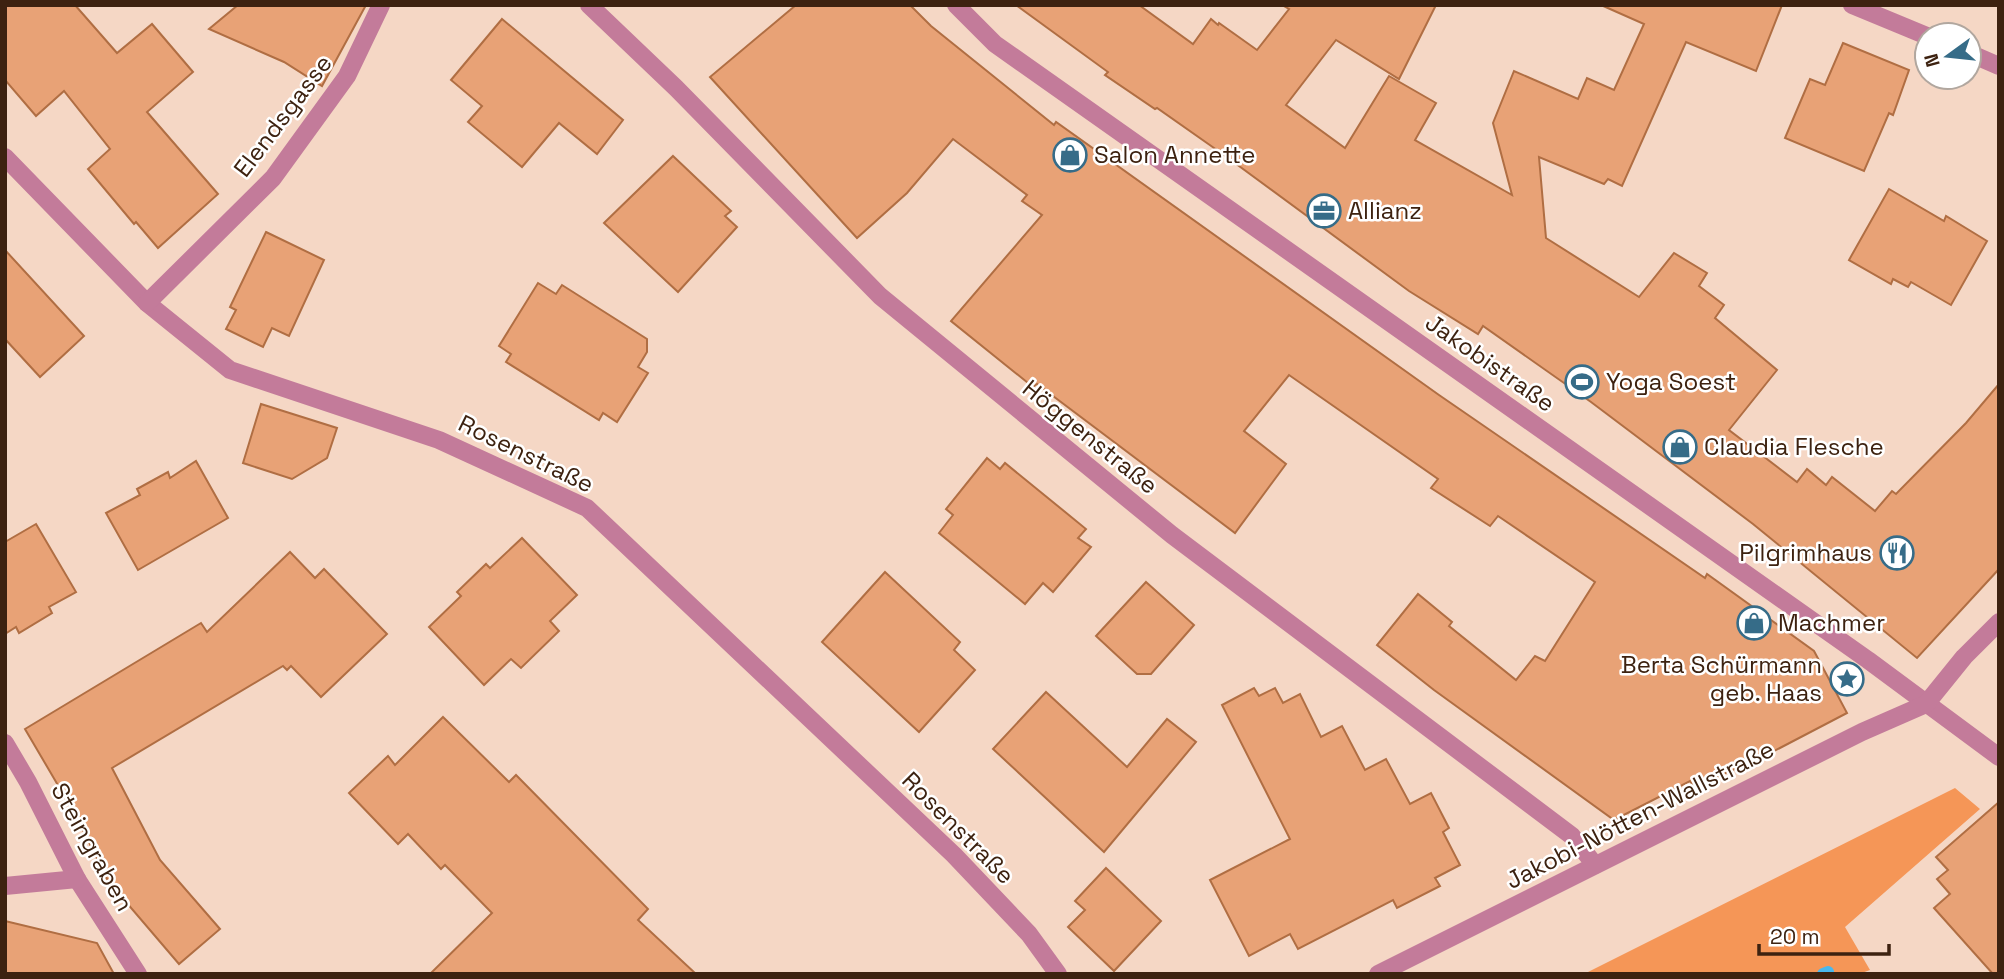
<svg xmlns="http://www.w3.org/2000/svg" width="2004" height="979" font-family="'Space Grotesk',sans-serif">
  <rect width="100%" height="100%" fill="#f5d7c5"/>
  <!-- green -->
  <path fill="#f59657" d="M1955 788 1980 809 1845 927 1870 970 1859 974H1584Z"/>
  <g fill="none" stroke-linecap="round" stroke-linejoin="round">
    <!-- stream -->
    <path stroke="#49b8ee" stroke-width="12" d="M1823 974 1828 972"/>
  </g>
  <!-- building -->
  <g fill="#e8a276" stroke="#b06e43" stroke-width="2">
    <path d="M5 5H75L117 53 152 24 193 72 147 112 218 194 158 248 136 222 134 224 88 169 110 149 64 91 36 116 5 80Z"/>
    <path d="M238 5H366L322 86 284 62 209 29Z"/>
    <path d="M796 5H910L931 26 1054 125 1056 122 1439 395 1705 578 1707 574 1814 651 1847 713 1755 761 1693 786 1690 781 1614 820 1434 690 1377 645 1418 594 1452 622 1449 626 1516 680 1535 656 1545 661 1595 582 1498 516 1490 526 1431 488 1438 479 1289 375 1244 431 1286 464 1235 533 1037 384 1033 387 951 321 1042 215 1022 201 1027 195 953 139 907 193 857 238 710 77Z"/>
    <path d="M1016 5H1139L1193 44 1211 19 1218 25 1219 23 1257 50 1289 9 1282 5H1436L1399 79 1336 40 1286 105 1345 148 1389 76 1436 103 1415 140 1512 195 1493 123 1514 71 1578 99 1587 78 1614 90 1644 24 1601 5H1782L1756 71 1686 42 1622 186 1608 179 1604 184 1539 157 1546 238 1639 297 1674 253 1707 273 1699 286 1724 305 1715 318 1777 370 1729 430 1797 482 1807 469 1826 485 1832 477 1875 511 1892 491 1896 494 1966 423 1999 384V569L1917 658 1753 524 1591 402 1483 326 1478 334 1409 291 1224 155 1157 108 1155 109 1105 75 1108 72Z"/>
    <path d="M502 19 623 120 597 154 559 123 522 167 468 122 482 106 451 80Z"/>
    <path d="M1843 43 1909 70 1893 115 1889 113 1864 171 1785 138 1810 79 1825 85Z"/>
    <path d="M673 156 731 211 725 216 737 227 678 292 604 223Z"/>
    <path d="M1889 189 1944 221 1946 216 1987 241 1951 305 1911 282 1908 287 1893 279 1891 284 1849 260Z"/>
    <path d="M266 232 324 260 289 336 272 328 263 347 226 329 236 310 230 307Z"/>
    <path d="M5 250 84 336 40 377 5 339Z"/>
    <path d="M538 283 556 294 562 285 647 339V352L638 367 648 373 617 422 603 413 599 420 506 362 511 354 499 346Z"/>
    <path d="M261 404 337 428 327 458 292 479 243 463Z"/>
    <path d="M987 458 1000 469 1005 463 1086 529 1078 538 1091 547 1053 592 1043 583 1025 604 939 533 953 515 946 509Z"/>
    <path d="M196 461 228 518 138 570 106 513 140 495 137 489 168 472 170 478Z"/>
    <path d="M36 524 76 592 49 607 52 613 19 633 16 627 5 634V542Z"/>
    <path d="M522 538 577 595 550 621 559 631 521 668 511 659 484 685 429 627 461 596 457 592 486 564 490 568Z"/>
    <path d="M290 552 315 578 324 569 387 634 321 697 291 666 287 670 283 666 112 768 160 860 220 929 179 964 108 881 76 816 25 729 201 623 207 632Z"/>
    <path d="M885 572 960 642 954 650 975 670 919 732 822 642Z"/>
    <path d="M1146 582 1194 625 1151 674H1137L1096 636Z"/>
    <path d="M1254 688 1259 696 1275 688 1283 703 1300 694 1321 737 1342 726 1365 770 1386 759 1410 804 1431 793 1449 828 1443 832 1460 865 1435 878 1440 886 1397 908 1393 900 1298 949 1290 934 1249 956 1210 880 1290 839 1222 705Z"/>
    <path d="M1046 692 1127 767 1167 719 1196 742 1104 852 993 749Z"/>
    <path d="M443 717 509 782 516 775 648 909 638 920 696 974H430L492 913 445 865 441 869 408 834 398 844 349 793 388 756 395 765Z"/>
    <path d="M1999 802V974H1993L1934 908 1950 894 1937 879 1948 870 1936 857Z"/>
    <path d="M1106 868 1161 921 1114 971 1068 927 1085 910 1075 901Z"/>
    <path d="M5 921 97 943 114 974H5Z"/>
  </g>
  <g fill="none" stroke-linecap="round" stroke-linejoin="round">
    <!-- minor -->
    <g stroke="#c37b9a" stroke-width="18">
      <path d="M589 5 676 88 880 296 1172 535 1572 836 1595 865"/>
      <path d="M956 5 995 44 1868 660 1999 757"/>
      <path d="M1852 5 1927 36"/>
      <path d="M1969 53 1999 66"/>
      <path d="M5 157 147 303 230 370 439 440 587 508 954 855 1029 934 1058 974"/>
      <path d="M147 303 273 178 347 76 381 5"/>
      <path d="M5 743 28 782 77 879 138 974"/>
      <path d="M5 886 77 879"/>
      <path d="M1378 974 1862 732 1926 704 1964 657 1999 622"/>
    </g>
  </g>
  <!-- icons -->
  <defs>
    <symbol id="shop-ring" viewBox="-11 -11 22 22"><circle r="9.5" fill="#fff" stroke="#366c88" stroke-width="1.5"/><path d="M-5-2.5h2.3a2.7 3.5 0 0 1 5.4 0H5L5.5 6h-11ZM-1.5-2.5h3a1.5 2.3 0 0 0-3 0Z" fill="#366c88"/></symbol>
    <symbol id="office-ring" viewBox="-11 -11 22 22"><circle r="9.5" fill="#fff" stroke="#366c88" stroke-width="1.5"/><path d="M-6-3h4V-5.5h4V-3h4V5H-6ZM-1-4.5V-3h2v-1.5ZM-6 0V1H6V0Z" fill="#366c88"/></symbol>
    <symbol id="stadium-ring" viewBox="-11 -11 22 22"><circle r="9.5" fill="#fff" stroke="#366c88" stroke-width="1.5"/><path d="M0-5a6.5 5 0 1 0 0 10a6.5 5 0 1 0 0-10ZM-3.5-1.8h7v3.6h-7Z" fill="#366c88"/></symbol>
    <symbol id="restaurant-ring" viewBox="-11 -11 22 22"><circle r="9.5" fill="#fff" stroke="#366c88" stroke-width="1.5"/><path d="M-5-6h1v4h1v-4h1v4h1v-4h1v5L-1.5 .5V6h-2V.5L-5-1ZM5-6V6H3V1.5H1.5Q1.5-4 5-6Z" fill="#366c88"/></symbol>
    <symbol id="sight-ring" viewBox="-11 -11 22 22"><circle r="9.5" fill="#fff" stroke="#366c88" stroke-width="1.5"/><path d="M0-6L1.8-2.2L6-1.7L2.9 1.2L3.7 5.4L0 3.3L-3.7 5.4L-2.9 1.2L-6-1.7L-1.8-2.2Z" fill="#366c88"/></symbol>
  </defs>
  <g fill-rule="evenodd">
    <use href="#shop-ring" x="1051" y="136" width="38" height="38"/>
    <use href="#office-ring" x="1305" y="192" width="38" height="38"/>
    <use href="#stadium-ring" x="1563" y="363" width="38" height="38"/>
    <use href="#shop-ring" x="1661" y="428" width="38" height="38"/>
    <use href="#restaurant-ring" x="1878" y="534" width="38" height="38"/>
    <use href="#shop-ring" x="1735" y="604" width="38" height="38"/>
    <use href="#sight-ring" x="1828" y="660" width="38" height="38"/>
  </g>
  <g text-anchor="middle" stroke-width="5" stroke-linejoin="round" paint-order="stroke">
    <!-- street labels -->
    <g font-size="24" fill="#3d2210" stroke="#fff">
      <text transform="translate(283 116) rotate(-53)" y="8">Elendsgasse</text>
      <text transform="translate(1490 363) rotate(35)" y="8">Jakobistraße</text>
      <text transform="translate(1090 437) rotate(39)" y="8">Höggenstraße</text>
      <text transform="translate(526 454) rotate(26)" y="8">Rosenstraße</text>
      <text transform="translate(1640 815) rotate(-27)" y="8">Jakobi-Nötten-Wallstraße</text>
      <text transform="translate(958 828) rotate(45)" y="8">Rosenstraße</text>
      <text transform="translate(92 847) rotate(61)" y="8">Steingraben</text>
    </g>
    <!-- poi labels -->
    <g font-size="24" fill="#3d2210" stroke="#fff" text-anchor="start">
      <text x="1094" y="163">Salon Annette</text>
      <text x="1348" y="219">Allianz</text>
      <text x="1606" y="390">Yoga Soest</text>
      <text x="1704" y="455">Claudia Flesche</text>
      <text x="1872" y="561" text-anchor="end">Pilgrimhaus</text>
      <text x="1778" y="631">Machmer</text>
      <text x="1822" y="673" text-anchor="end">Berta Schürmann<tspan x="1822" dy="28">geb. Haas</tspan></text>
    </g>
  </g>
  <!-- border -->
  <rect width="2004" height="979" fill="none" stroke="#3d2210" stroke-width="14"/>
  <!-- north arrow -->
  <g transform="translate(1948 56) rotate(255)"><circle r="33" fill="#ffffff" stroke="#b1a79f" stroke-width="2"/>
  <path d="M0-5L12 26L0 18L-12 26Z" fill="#366c88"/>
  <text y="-10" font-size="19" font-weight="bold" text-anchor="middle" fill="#3d2210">N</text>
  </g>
  <!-- scale -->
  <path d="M1759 944v10h130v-10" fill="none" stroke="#3d2210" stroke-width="3.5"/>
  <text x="1770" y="944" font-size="21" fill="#3d2210" stroke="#ffffff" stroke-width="5" paint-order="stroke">20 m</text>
</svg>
